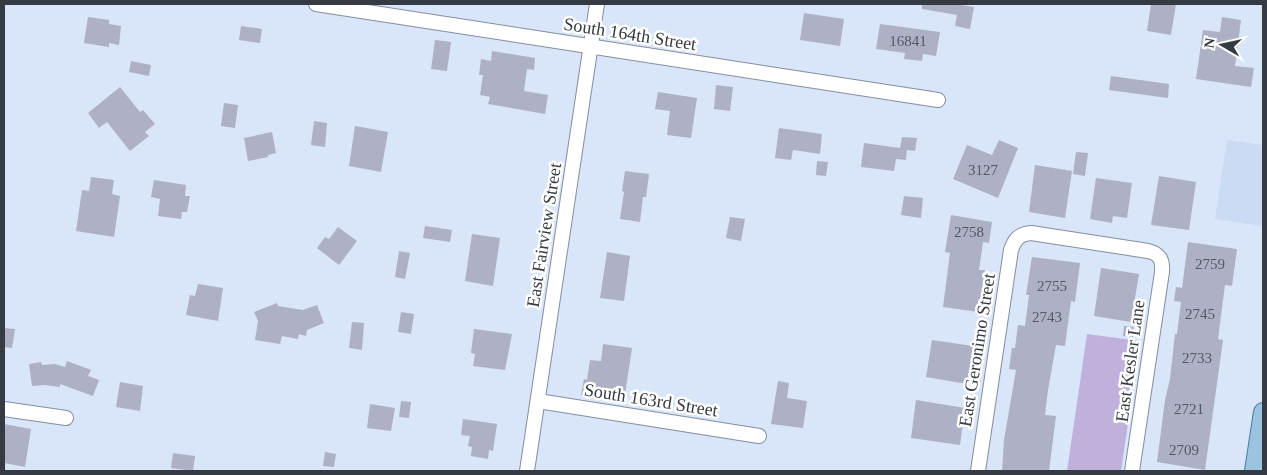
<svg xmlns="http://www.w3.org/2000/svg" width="1267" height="475" font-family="Georgia,serif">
  <rect width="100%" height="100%" fill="#d9e5f8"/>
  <!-- built -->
  <path fill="#cbdbf4" d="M1227 140 1263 145V226L1215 219Z"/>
  <!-- green -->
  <path fill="#bfb1db" d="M1087 334 1140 341 1121 471H1067Z"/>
  <!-- building -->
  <g fill="#aeb1c5">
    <path d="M922 4H954L974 7 970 29 955 26 957 15 922 9Z"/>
    <path d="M1151 4H1176L1171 35 1147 31Z"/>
    <path d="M804 13 844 19 840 46 800 40Z"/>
    <path d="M88 17 109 20V24L121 26 119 45 109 43V47L84 43Z"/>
    <path d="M1222 17 1241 20 1235 66 1254 68 1251 87 1196 79 1203 30 1220 32Z"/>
    <path d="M880 24 940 32 936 56 923 54 922 61 904 59 905 53 876 49Z"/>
    <path d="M241 26 262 29 260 43 239 40Z"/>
    <path d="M435 40 451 42 447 71 431 69Z"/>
    <path d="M492 51 535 58 534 70 527 69 524 91 548 95 545 114 488 104 490 97 480 95 483 75H479L481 59 491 61Z"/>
    <path d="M131 61 151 65 149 76 129 72Z"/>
    <path d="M1111 76 1169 84 1168 98 1109 90Z"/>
    <path d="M716 85 733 87 730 111 714 109Z"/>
    <path d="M120 87 140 112 143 110 155 124 145 132 149 136 130 151 107 122 99 128 88 113Z"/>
    <path d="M658 92 697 98 691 138 667 135 670 111 655 109Z"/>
    <path d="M224 103 238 105 235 128 221 126Z"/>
    <path d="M314 121 327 123 325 147 311 145Z"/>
    <path d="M355 126 388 132 381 172 349 166Z"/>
    <path d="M779 128 822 134 820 154 793 150 791 160 775 158Z"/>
    <path d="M272 132 276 153 268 155V157L248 161 244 138Z"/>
    <path d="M902 137 917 138 915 151 907 150 906 160 896 159 894 171 861 167 864 143 900 148Z"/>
    <path d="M999 140 1018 148 998 198 953 179 967 145 992 155Z"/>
    <path d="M1076 152 1088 153 1085 176 1073 174Z"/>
    <path d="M817 161 828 162 826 176 816 175Z"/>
    <path d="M1035 165 1072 171 1065 218 1029 212Z"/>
    <path d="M625 171 649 174 646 197H643L640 222 620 219 624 192 622 191Z"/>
    <path d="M1159 176 1196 182 1189 230 1151 225Z"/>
    <path d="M91 177 114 180 112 194 120 196 114 237 76 231 82 190 89 191Z"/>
    <path d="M1096 178 1132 183 1127 218 1113 216 1112 223 1090 219Z"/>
    <path d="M154 180 186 185 185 196H190L187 212H182L181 219 158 216 160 199 151 197Z"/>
    <path d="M904 196 923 198 921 218 901 215Z"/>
    <path d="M951 215 992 222 989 243 983 242 979 270H985L982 288 989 289 986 313 943 307 950 253 945 252Z"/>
    <path d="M730 217 745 219 741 241 726 238Z"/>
    <path d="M425 226 452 230 450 242 423 238Z"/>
    <path d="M338 227 357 241 339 265 317 248 325 237 329 239Z"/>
    <path d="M472 234 500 238 493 286 465 281Z"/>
    <path d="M1188 242 1237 249 1232 286 1225 285 1218 339 1223 340 1205 470 1157 462 1165 400 1170 379 1175 334H1177L1181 302 1174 301 1176 287 1182 288Z"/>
    <path d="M399 251 410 253 405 279 395 277Z"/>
    <path d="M607 252 630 256 624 301 600 298Z"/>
    <path d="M1032 257 1080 263 1075 302 1071 301 1065 346 1056 345 1048 390 1045 415 1056 416 1049 471H1002L1004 440 1016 370 1009 369 1012 348H1015L1018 325 1025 326 1029 295H1026Z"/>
    <path d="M1101 268 1139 274 1131 322 1094 316Z"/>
    <path d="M198 284 223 288 218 321 186 315 190 295 195 296Z"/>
    <path d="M277 303 278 306 303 310 317 305 324 323 307 330 306 336 299 334 298 339 282 336 280 344 255 340 258 321 254 312Z"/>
    <path d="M401 312 414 314 411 334 398 332Z"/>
    <path d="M352 322 364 323 362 350 349 348Z"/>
    <path d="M1124 326 1134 327 1133 337 1123 336Z"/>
    <path d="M4 328 15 329 12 348 4 347Z"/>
    <path d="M474 329 512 334 505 370 473 366 475 354 471 353Z"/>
    <path d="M932 340 980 347 978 362 971 361 967 384 926 377Z"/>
    <path d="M603 344 632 348 624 401 581 395 584 379 587 380 590 360 601 361Z"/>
    <path d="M67 361 91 370 88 376 99 380 93 396 60 384V387L44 385 32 386 29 364 41 362 42 365 55 364 65 367Z"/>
    <path d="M778 381 789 383 787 398 807 401 803 428 771 424Z"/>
    <path d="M120 382 143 386 140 411 116 407Z"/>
    <path d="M916 400 965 408 960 445 911 438Z"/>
    <path d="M401 401 411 402 409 418 399 417Z"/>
    <path d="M370 404 395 408 391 431 367 428Z"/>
    <path d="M463 419 497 424 493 451 489 450 488 459 471 456 472 447 468 446 470 436 461 435Z"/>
    <path d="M4 424 31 429 25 467 4 463Z"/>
    <path d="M325 452 336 454 334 467 323 466Z"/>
    <path d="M173 453 195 456 193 471 171 468Z"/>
  </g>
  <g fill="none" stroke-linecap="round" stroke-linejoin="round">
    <defs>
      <g id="minor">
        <path d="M316 4 938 100"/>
        <path d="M538 401 759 436"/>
        <path d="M4 409 66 418"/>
        <path d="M527 471 597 4"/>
        <path d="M978 471 1011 250C1015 239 1019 234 1031 233L1148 251C1160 254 1163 260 1162 272L1132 471"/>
      </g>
      <path id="major" d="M1254 471 1263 412"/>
    </defs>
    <!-- minor casing -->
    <use href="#minor" stroke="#838ea0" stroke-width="16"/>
    <!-- major casing -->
    <use href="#major" stroke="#4d7a9b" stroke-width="20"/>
    <!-- minor -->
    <use href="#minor" stroke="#fff" stroke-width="14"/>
    <!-- major -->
    <use href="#major" stroke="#9bc4e0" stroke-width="18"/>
  </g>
  <g text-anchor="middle" stroke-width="5" stroke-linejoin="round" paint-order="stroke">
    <!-- number labels -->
    <g font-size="15" fill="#545863">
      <text x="908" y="46">16841</text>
      <text x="983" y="175">3127</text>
      <text x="969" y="237">2758</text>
      <text x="1210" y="269">2759</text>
      <text x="1052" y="291">2755</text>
      <text x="1200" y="319">2745</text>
      <text x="1047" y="322">2743</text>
      <text x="1197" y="363">2733</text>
      <text x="1189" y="414">2721</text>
      <text x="1184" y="455">2709</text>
    </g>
    <!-- street labels -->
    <g font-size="18" fill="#363a42" stroke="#fff">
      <text transform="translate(630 34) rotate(9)" y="6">South 164th Street</text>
      <text transform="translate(544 235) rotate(-81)" y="6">East Fairview Street</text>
      <text transform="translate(977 350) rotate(-81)" y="6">East Geronimo Street</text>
      <text transform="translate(1130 361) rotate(-82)" y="6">East Kesler Lane</text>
      <text transform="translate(651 400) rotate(9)" y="6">South 163rd Street</text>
    </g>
  </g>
  <!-- border -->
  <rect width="1267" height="475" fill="none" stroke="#363a42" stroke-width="10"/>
  <!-- north arrow -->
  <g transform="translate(1222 45) rotate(279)" stroke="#ffffff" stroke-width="4" paint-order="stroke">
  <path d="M0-4L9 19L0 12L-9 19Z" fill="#363a42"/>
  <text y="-8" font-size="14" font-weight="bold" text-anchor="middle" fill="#363a42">N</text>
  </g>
</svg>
